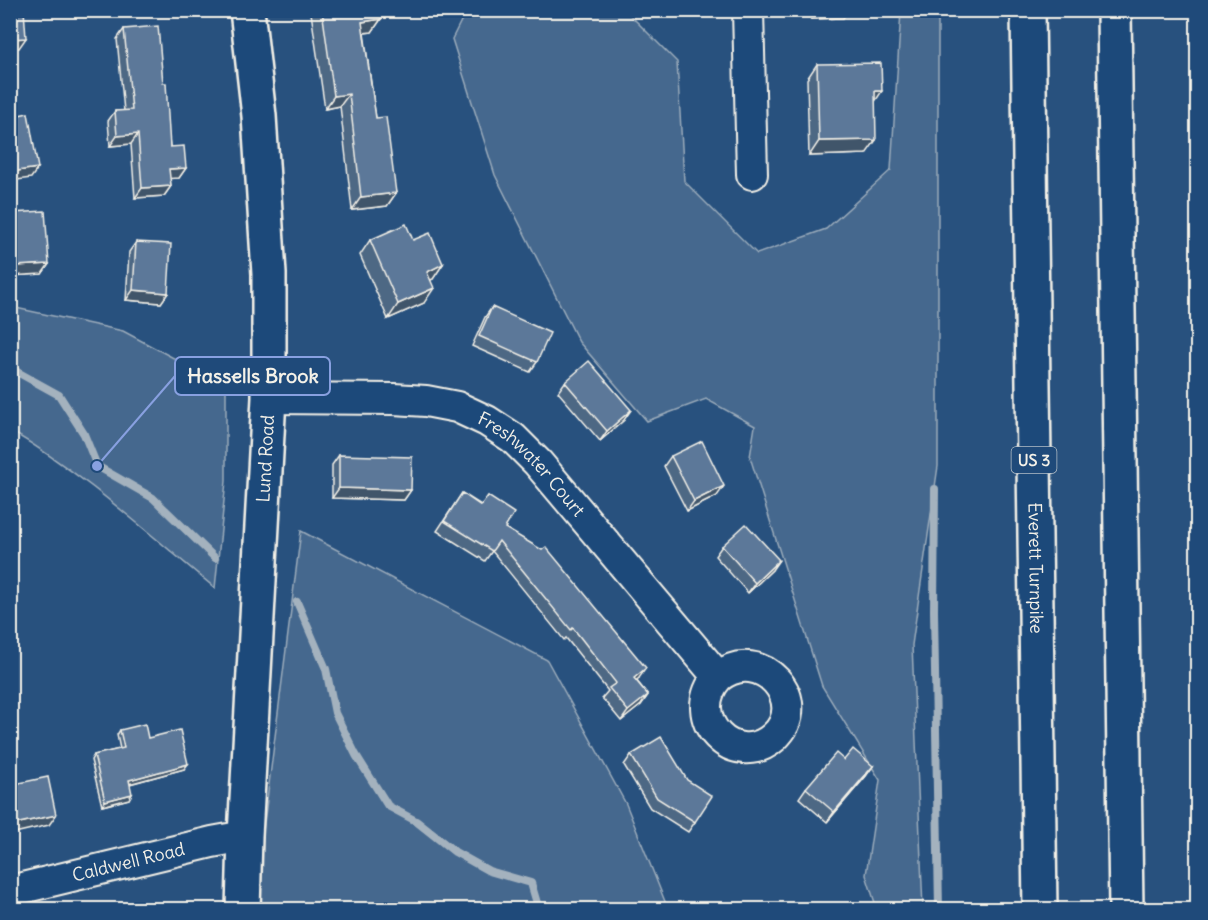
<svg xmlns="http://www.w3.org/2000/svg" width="1208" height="920" font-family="Delius,sans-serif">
  <rect width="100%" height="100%" fill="#28517e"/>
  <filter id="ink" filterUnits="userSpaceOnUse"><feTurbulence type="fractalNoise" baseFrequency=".0167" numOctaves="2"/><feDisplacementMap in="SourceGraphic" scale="12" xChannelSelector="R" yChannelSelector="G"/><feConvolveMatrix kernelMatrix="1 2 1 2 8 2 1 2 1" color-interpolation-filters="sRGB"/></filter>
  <g filter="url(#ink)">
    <!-- green -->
    <g fill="#45688e" stroke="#9cacbb" stroke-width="1.5">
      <path d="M466 11H626L677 62 684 181 757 254 826 229 891 170 901 11H938V466L912 645 923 909H877L866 875 880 780 822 686 750 457 755 426 706 399 647 421 579 342 495 175 452 39Z"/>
      <path d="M11 307 123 331 226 386V481L215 588C149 534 84 474 11 431Z"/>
      <path d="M301 531 547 660 626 804 668 909 256 910 258 871Z"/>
    </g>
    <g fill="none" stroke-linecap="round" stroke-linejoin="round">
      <!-- stream -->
      <g stroke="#a4b2be" stroke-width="8">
        <path d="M10 368 59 395 84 434 97 466 153 498 215 558"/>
        <path d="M935 489 934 611 939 910"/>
        <path d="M297 602 326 669 335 713 356 755 388 806 416 821 455 852 489 871 531 883 539 910"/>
      </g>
      <defs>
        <g id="minor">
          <path d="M748 10 752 174"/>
          <path id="s1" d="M269 398 394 399 426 401 457 407 487 421 513 438 538 463 718 677C682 718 735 772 774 737 812 702 761 643 718 677"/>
          <path id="s2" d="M10 891 212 842 245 836"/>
        </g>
        <g id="tertiary">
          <path id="s3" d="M243 910 245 836 269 398V274L259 116 247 10"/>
        </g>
        <g id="motorway">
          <path id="s4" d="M1028 10 1040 910"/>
          <path d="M1114 10 1126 910"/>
        </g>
      </defs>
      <!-- minor casing -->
      <use href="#minor" stroke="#f4f1e8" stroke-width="34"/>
      <!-- tertiary casing -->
      <use href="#tertiary" stroke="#f4f1e8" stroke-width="38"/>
      <!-- motorway casing -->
      <use href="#motorway" stroke="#f4f1e8" stroke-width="38"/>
      <!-- minor -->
      <use href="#minor" stroke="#1f4a7a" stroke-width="30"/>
      <!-- tertiary -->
      <use href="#tertiary" stroke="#1f4a7a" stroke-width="33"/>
      <!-- motorway -->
      <use href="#motorway" stroke="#1f4a7a" stroke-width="33"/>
    </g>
    <!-- wall -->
    <g fill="#4e6784" stroke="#f4f1e8" stroke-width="1.5">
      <path d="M313 10H380L381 19 372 32 364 33 376 118 396 193 387 206 352 210 340 106 325 109 311 13Z"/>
      <path d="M811 10H849L843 18 811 19Z"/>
      <path d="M124 29 163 83 170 147 186 168 179 178H170L171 186 164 196 135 198 131 144 110 146 108 121 115 111H124L117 39Z"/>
      <path d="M817 64 875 102 866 154 809 156 807 79Z"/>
      <path d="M11 213 49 264 42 274 10 276Z"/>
      <path d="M370 240H413L443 264 433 279 430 280 424 303 388 319 360 255Z"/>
      <path d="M136 242 168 293 161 303 126 300 129 252Z"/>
      <path d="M492 307 537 362 530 372 472 346 485 317Z"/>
      <path d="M565 382 624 420 600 441 558 392Z"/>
      <path d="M339 455 411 490 404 500 332 498V465Z"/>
      <path d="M671 456 717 496 687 511 664 466Z"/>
      <path d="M462 493 481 505 488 496 505 528 639 678 636 680 648 695 641 705 621 721 602 698 608 691 566 638 564 640 492 551 485 561 437 531Z"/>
      <path d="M722 546 772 570 748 593 715 556Z"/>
      <path d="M120 730 148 738 184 769 130 784 129 799 102 806 91 760 94 755 120 749 117 735Z"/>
      <path d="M631 755 695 822 688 832 650 808 624 765Z"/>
      <path d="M873 766 866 776 827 822 799 798 806 788Z"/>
    </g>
    <!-- shaded-wall -->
    <g fill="#40546b" stroke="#f4f1e8" stroke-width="1.5">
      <path d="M817 10H849L843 18 811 19Z"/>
      <path d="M381 19 372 32 353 34 362 22Z"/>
      <path d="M26 38 19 48 10 49V39Z"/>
      <path d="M875 91H882L872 106Z"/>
      <path d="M349 94 340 106 325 109 334 96Z"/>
      <path d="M138 134 131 144 110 146 117 136Z"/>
      <path d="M876 140 866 154 809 156 819 141Z"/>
      <path d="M38 168 31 178 10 181V172Z"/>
      <path d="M186 168 179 178 162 179 169 169Z"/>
      <path d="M171 186 164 196 135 198 142 188Z"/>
      <path d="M396 193 387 206 352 210 361 197Z"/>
      <path d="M49 264 42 274 10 276V272L15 266Z"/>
      <path d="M443 264 433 279 417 286 427 272Z"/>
      <path d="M434 288 424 303 388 319 398 304Z"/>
      <path d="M133 290 168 293 161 303 126 300Z"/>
      <path d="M631 410 624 420 600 441 607 431Z"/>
      <path d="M724 486 717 496 687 511 694 501Z"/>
      <path d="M339 488 411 490 404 500 332 498Z"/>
      <path d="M779 560 772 570 748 593 755 583Z"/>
      <path d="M646 668 639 678 627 688 634 678Z"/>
      <path d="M648 695 641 705 621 721 628 711Z"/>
      <path d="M188 764 184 769 125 785 129 780Z"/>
      <path d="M873 766 866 776 827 822 834 812Z"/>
      <path d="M132 794 129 799 102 806 105 801Z"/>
      <path d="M56 815 49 825 10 834V825Z"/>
    </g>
    <!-- building -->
    <g fill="#5b7899" stroke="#f4f1e8" stroke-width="1.5">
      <path d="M10 10H24L26 38 10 39Z"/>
      <path d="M322 10H380L381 19 362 22 376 118 386 117 396 193 361 197 349 94 334 96Z"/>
      <path d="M158 26 163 83H166L170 147 184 146 186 168 169 169 171 186 142 188 138 134 117 136 115 111 132 110 124 29Z"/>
      <path d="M881 63 882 91H875L876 140 819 141 817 64Z"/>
      <path d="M28 113 38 168 10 172V117Z"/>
      <path d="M45 211 49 264 15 266 11 213Z"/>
      <path d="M406 224 413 240 430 233 443 264 427 272 434 288 398 304 370 240Z"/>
      <path d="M136 242 171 244 168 293 133 290Z"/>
      <path d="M492 307 550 333 537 362 479 336Z"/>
      <path d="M589 361 631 410 607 431 565 382Z"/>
      <path d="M702 441 724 486 694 501 671 456Z"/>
      <path d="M339 455 412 457 411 490 339 488Z"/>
      <path d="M462 493 481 506 488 496 514 513 505 528 542 550 546 547 646 668 634 678 648 695 628 711 609 688 616 683 573 628 571 630 499 541 492 551 444 521Z"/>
      <path d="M746 524 779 560 755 583 722 546Z"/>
      <path d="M10 715 14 732 10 733Z"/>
      <path d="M145 724 148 738 180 730 188 764 129 780 132 794 105 801 94 755 124 748 120 730Z"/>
      <path d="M661 737 687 780 712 796 695 822 657 798 631 755Z"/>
      <path d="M853 749 873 766 834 812 806 788 836 753 844 760Z"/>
      <path d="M48 777 56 815 10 825V785Z"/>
    </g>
  </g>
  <g text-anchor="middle" stroke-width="6" stroke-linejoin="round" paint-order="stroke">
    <!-- shield labels -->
    <rect fill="#1f4a7a" stroke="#b4bfc7" stroke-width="1.5" x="1011.5" y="447" width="45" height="26" rx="4.5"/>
    <g font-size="16" font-weight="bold" fill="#f4f1e8">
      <text x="1034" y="466">US 3</text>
    </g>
    <!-- street labels -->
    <g font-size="18" fill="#f4f1e8" stroke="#1f4a7a">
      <text dy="6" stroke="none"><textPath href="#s3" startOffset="452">Lund Road</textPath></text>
      <text dy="6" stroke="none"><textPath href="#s1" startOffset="284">Freshwater Court</textPath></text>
      <text dy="6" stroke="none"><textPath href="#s4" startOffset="558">Everett Turnpike</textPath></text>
      <text dy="6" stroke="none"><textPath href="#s2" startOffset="122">Caldwell Road</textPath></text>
    </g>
  </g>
  <!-- callouts -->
  <path fill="none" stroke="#88a0e0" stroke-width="2" d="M97 466L175 376"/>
  <circle fill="#88a0e0" stroke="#1f4a7a" stroke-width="2" cx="97" cy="466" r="6"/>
  <rect fill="#1f4a7a" stroke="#88a0e0" stroke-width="2" x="175" y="357" width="155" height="38" rx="6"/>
  <g font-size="20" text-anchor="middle" font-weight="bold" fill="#f4f1e8">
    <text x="253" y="383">Hassells Brook</text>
  </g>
  <!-- margin -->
  <rect width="1208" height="920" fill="none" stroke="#1f4a7a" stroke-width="36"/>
  <rect x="18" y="18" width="1172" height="884" fill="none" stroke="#f4f1e8" stroke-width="2" filter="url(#ink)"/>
</svg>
